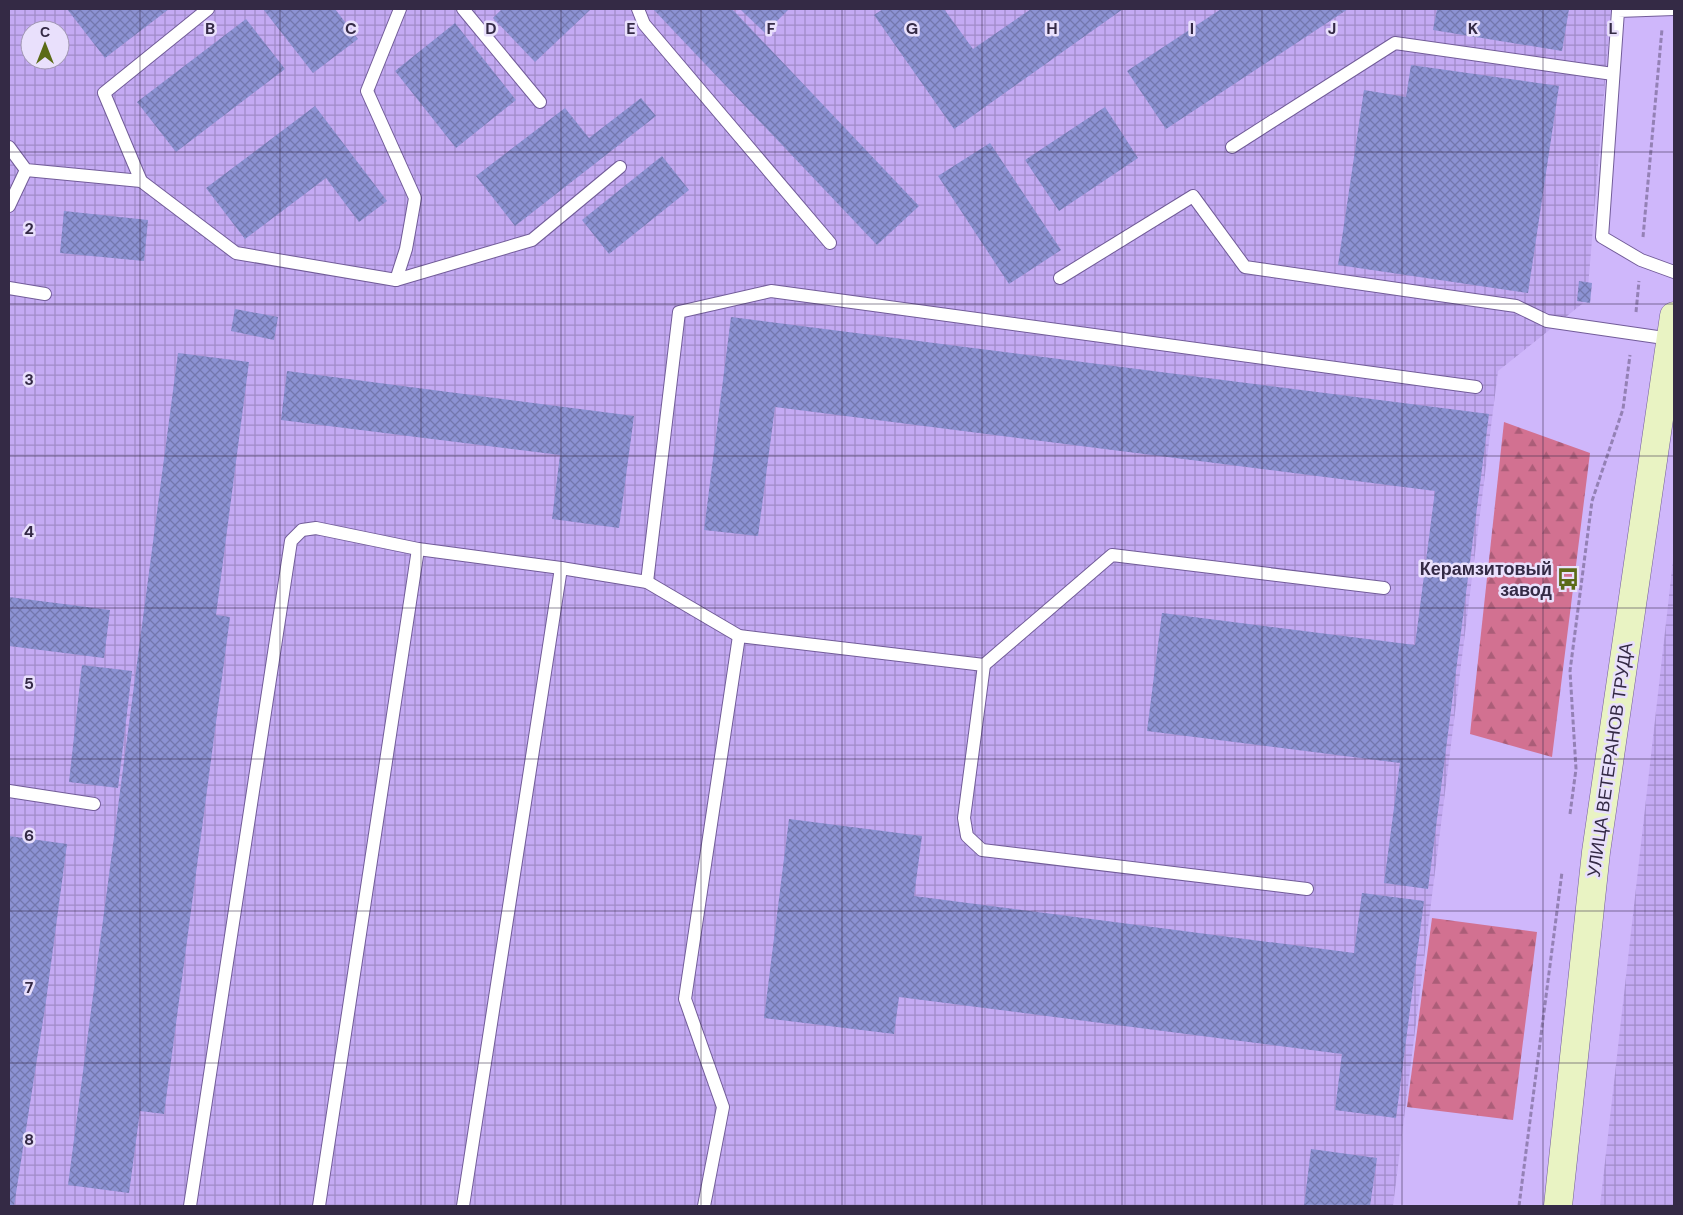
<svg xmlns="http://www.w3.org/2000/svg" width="1683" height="1215" font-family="'DM Sans',sans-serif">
  <defs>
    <pattern id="industrial-grid" width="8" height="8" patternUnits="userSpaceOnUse" patternTransform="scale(1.25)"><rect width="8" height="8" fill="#c4aaf3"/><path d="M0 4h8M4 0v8" fill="none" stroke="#a08bc7"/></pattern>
    <pattern id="forest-firs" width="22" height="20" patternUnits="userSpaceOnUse" patternTransform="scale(1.25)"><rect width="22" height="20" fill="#d27191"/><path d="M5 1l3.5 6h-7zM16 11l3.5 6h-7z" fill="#ab5d78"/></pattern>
    <pattern id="building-cross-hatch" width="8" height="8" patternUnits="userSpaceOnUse" patternTransform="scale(1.25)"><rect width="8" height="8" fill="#8c92d3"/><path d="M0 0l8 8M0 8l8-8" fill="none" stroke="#7377ad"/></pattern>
  </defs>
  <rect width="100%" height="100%" fill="#cfb7fb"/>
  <!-- industrial -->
  <g fill="url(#industrial-grid)" fill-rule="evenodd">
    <path d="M9 9H1611L1587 300 1498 371 1393 1206H9ZM30 30H60V60H30Z"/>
    <path d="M1674 552V1206H1600Z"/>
  </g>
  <!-- forest -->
  <g fill="url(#forest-firs)">
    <path d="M1504 422 1590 453 1552 757 1470 734Z"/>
    <path d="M1432 918 1537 932 1513 1120 1407 1107Z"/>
  </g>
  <!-- building -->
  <g fill="url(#building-cross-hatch)">
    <path d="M67 9H169L105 58Z"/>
    <path d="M263 9H335L358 39 313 73Z"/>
    <path d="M502 9H589L590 10 535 62 493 18Z"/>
    <path d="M653 9H732L919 206 877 245Z"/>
    <path d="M740 9H789L765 33Z"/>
    <path d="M883 9H944L973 49 1031 9H1123L954 129 874 15Z"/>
    <path d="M1221 9H1348L1166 129 1127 71Z"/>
    <path d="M1437 9H1569L1562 51 1433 30Z"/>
    <path d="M246 19 285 69 176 152 137 102Z"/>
    <path d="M455 23 516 100 456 148 395 71Z"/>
    <path d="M1411 65 1559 86 1528 293 1338 265 1364 90 1406 97Z"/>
    <path d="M641 98 656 116 515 226 476 176 565 108 589 138Z"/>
    <path d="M315 106 387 201 359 222 326 178 245 239 206 188Z"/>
    <path d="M1105 107 1138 158 1059 211 1025 160Z"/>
    <path d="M990 143 1061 250 1009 284 938 176Z"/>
    <path d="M662 156 689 190 609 254 582 220Z"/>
    <path d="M64 211 148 220 144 261 60 253Z"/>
    <path d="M1579 281 1592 283 1590 303 1577 301Z"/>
    <path d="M235 309 278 317 274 340 231 331Z"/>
    <path d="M731 317 1489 414 1428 889 1384 883 1400 763 1147 731 1162 613 1415 645 1435 491 775 407 758 536 704 530Z"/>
    <path d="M178 353 249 362 216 615 230 617 164 1114 140 1111 129 1193 68 1185Z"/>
    <path d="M287 371 634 416 619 528 552 519 560 455 281 420Z"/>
    <path d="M9 597 110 610 104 658 9 646Z"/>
    <path d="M82 665 132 671 118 788 69 782Z"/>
    <path d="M789 819 922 836 914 896 1354 953 1362 893 1424 901 1396 1118 1335 1110 1342 1054 899 997 894 1034 764 1018Z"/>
    <path d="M9 836 67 844 46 1001 14 1206H9Z"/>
    <path d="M1311 1149 1377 1158 1370 1206H1304Z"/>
  </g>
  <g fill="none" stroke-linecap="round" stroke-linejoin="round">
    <defs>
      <g id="service">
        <path d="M463 9 540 102"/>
        <path d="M638 9 644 24 830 243"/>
        <path d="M1674 9 1618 11 1602 237 1641 260 1674 272"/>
        <path d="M9 147 26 170 141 181 236 253 396 280 532 240 620 167"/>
        <path d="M1232 147 1395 43 1613 74"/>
        <path d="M141 181 104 93 208 9"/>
        <path d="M9 206 26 170"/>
        <path d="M1060 278 1193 196 1245 267 1516 306 1547 321 1671 339"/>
        <path d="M396 280 406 249 415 198 367 91 400 9"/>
        <path d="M9 288 45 294"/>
        <path d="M647 582 679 312 771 291 1476 387"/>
        <path d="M984 665 964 818 967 836 982 850 1307 889"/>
        <path d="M9 791 94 804"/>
        <path d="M190 1206 291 541 302 530 316 528 418 549 561 568 647 582 739 636 984 665 1112 555 1384 588"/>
        <path d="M319 1206 418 549"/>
        <path d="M463 1206 561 568"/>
        <path d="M704 1206 723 1107 685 999 739 636"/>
      </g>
      <path id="secondary" d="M1558 1206 1596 852 1674 316"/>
    </defs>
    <!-- service casing -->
    <use href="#service" stroke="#725c99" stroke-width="14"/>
    <!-- secondary casing -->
    <use href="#secondary" stroke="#725c99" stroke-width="29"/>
    <!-- path -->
    <g stroke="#9481b5" stroke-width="3" stroke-dasharray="5 2.5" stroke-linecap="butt">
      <path d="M1643 237 1662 29"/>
      <path d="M1636 312 1639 281"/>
      <path d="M1570 814 1576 769 1570 671 1592 501 1623 409 1630 355"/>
      <path d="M1519 1206 1562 872"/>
    </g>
    <!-- service -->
    <use href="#service" stroke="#fff" stroke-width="12"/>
    <!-- secondary -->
    <use href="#secondary" stroke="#e9f3c3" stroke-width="28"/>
  </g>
  <!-- grid -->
  <path fill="none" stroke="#342a45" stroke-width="1" stroke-opacity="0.55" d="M140 9V1206M280 9V1206M421 9V1206M561 9V1206M701 9V1206M842 9V1206M982 9V1206M1122 9V1206M1262 9V1206M1402 9V1206M1543 9V1206M9 152H1674M9 304H1674M9 456H1674M9 608H1674M9 759H1674M9 911H1674M9 1063H1674"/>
  <!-- icons -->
  <defs>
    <symbol id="bus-bare" viewBox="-9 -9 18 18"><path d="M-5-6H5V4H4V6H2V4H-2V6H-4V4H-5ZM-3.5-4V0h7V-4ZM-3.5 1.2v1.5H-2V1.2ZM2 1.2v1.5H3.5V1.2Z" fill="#5b6b16" stroke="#e9e0fc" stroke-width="2.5" paint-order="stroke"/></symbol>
  </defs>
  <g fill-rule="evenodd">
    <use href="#bus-bare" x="1552" y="563" width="32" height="32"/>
  </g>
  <g text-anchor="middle" stroke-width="5" stroke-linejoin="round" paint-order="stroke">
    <!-- poi labels -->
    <g font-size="18" font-weight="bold" fill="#342a45" stroke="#e9e0fc" text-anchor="end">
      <text x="1552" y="575">Керамзитовый<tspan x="1552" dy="21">завод</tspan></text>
    </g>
    <!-- street labels -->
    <g font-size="18" fill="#342a45" stroke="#e9e0fc">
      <text transform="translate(1610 760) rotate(-82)" y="6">УЛИЦА ВЕТЕРАНОВ ТРУДА</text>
    </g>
  </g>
  <g font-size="16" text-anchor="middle" font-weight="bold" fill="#342a45" stroke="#e9e0fc" stroke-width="5" stroke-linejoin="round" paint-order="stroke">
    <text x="210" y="34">B</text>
    <text x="351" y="34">C</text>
    <text x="491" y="34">D</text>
    <text x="631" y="34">E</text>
    <text x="771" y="34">F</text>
    <text x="912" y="34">G</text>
    <text x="1052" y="34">H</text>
    <text x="1192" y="34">I</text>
    <text x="1332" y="34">J</text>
    <text x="1473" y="34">K</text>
    <text x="1613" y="34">L</text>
    <text x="29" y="234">2</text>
    <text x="29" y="385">3</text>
    <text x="29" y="537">4</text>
    <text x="29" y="689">5</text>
    <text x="29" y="841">6</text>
    <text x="29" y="993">7</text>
    <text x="29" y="1145">8</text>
  </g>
  <!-- border -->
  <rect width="1683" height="1215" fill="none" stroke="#342a45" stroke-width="20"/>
  <!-- north arrow -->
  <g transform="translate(45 45)"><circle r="24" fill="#e9e0fc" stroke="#a197b3"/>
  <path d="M0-4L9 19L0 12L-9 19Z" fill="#5b6b16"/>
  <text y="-8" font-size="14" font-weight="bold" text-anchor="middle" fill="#342a45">С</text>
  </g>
</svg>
